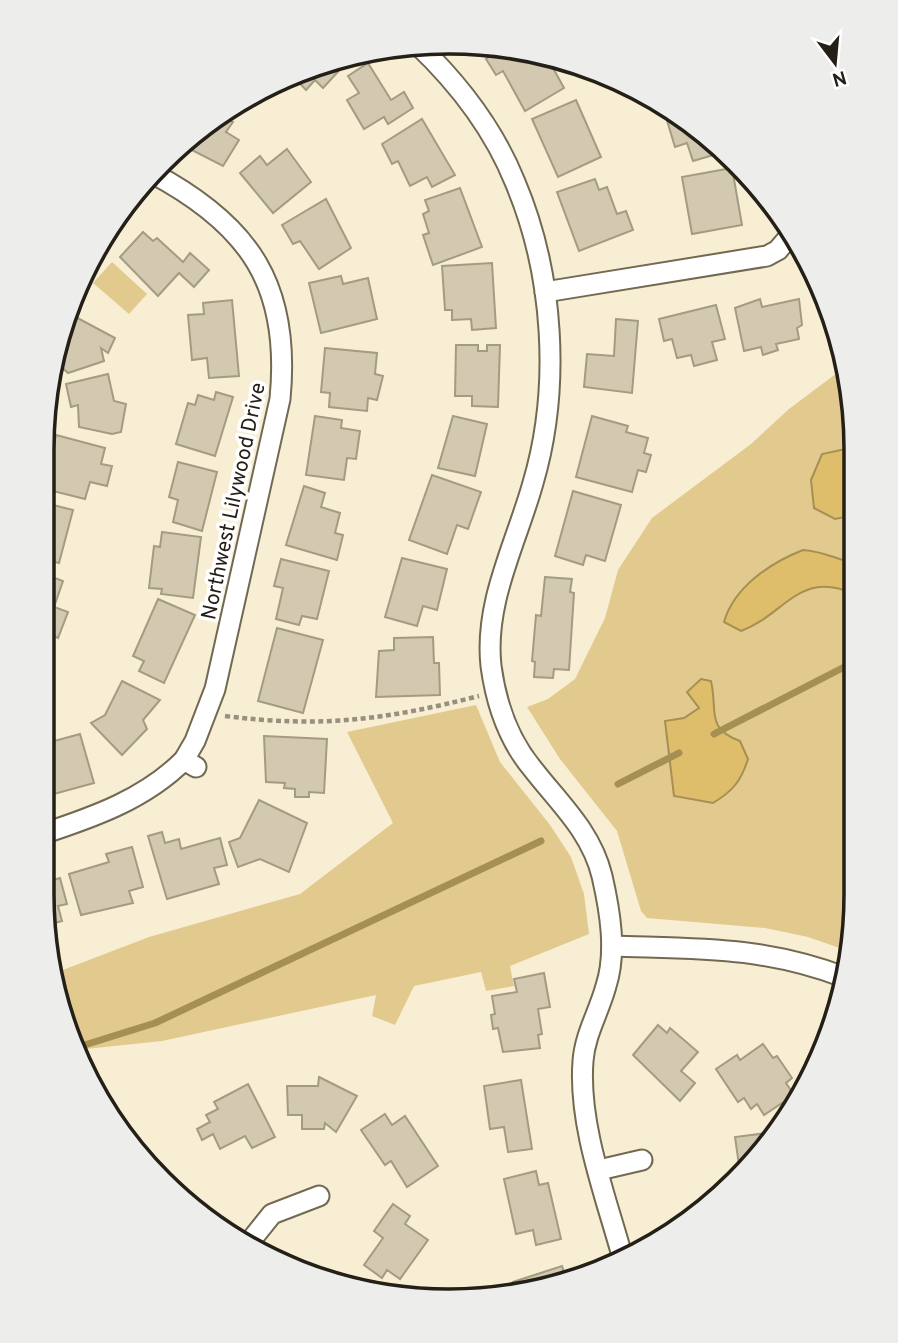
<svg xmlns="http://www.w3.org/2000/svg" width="898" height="1343" font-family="Overpass,sans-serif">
  <rect width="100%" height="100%" fill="#f8eed4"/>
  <!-- green -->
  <g fill="#e2ca8e">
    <path d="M112 262 147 294 129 314 93 283Z"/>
    <path d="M841 370 855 423 851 952 808 937 765 928 647 918 641 911 617 831 560 759 527 707 548 699 575 679 605 618 618 570 652 518 751 444 789 409Z"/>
    <path d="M476 705 500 762 550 825 571 857 584 894 589 934 510 966 514 986 486 991 481 972 414 986 395 1025 372 1016 376 995 162 1041 76 1050 63 1024 55 973 149 937 300 894 393 823 347 732Z"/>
  </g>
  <!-- water -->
  <g fill="#debe6b" stroke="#a68f52" stroke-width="2">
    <path d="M850 448 855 450V515L835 519 814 508 811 480 822 454Z"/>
    <path d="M803 550C822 551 836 559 854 563V594C799 569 785 615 741 631L724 622C734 587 770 563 803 550Z"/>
    <path d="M701 679 711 681C718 711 705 728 740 741L748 759C741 781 733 791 713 803L674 796 665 721 684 718 699 708 687 692Z"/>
  </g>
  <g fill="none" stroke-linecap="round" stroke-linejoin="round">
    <!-- stream -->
    <g stroke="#a68f52" stroke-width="7">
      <path d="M714 734 854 662"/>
      <path d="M618 784 679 753"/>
      <path d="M75 1048 155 1023 541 841"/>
    </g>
  </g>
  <!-- building -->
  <g fill="#d3c9b0" stroke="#a49b83" stroke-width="2">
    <path d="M494 52 548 59 564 88 525 111 503 71 496 75 486 59Z"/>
    <path d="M346 63 323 88 315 80 306 90 294 77Z"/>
    <path d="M368 63 391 100 404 92 413 108 388 124 384 117 364 129 347 100 359 93 348 76Z"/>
    <path d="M576 100 601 157 558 177 532 119Z"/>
    <path d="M665 114 718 143 724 152 693 161 687 143 675 147Z"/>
    <path d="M224 118 233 122 226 132 239 140 223 166 186 147Z"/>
    <path d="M422 119 455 175 432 187 427 177 410 186 398 161 392 164 382 144Z"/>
    <path d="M287 149 311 182 273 213 240 173 260 156 267 165Z"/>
    <path d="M732 168 742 225 692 234 682 177Z"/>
    <path d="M595 179 599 190 607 187 617 214 626 211 633 230 579 251 557 192Z"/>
    <path d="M460 188 482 247 433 265 423 235 429 233 423 214 429 211 425 200Z"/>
    <path d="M326 199 351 248 319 269 300 241 293 244 282 225Z"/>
    <path d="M123 211 126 213 115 236 108 233Z"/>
    <path d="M143 232 153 241 157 238 183 262 190 253 209 270 194 287 179 273 158 296 120 257Z"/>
    <path d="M492 263 496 328 472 330 471 319 452 320V310H445L442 266Z"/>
    <path d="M341 276 343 284 368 278 377 319 321 333 309 283Z"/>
    <path d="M760 299 762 307 799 299 802 325 797 328 799 339 776 344 778 350 763 355 761 347 744 351 735 308Z"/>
    <path d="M232 300 239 376 209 378 207 358 192 360 188 315 204 314 203 303Z"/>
    <path d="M716 305 725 339 712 342 717 360 694 366 691 355 677 358 672 339 664 341 659 319Z"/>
    <path d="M70 314 115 338 108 353 101 348 104 361 68 373 56 362Z"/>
    <path d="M616 319 638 321 632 393 584 387 587 354 614 356Z"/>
    <path d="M456 345H478V351H487V345H500L498 407 472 406V396H455Z"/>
    <path d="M325 348 377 353 375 374 383 376 377 400 368 398 367 411 329 407 330 393 321 392Z"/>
    <path d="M108 374 114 401 126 404 121 432 112 434 79 427 78 405 71 407 66 384Z"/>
    <path d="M216 392 233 397 215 456 176 444 188 403 195 405 198 395 214 400Z"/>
    <path d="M315 416 342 420 341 428 360 431 356 459 347 458 344 480 306 475Z"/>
    <path d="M453 416 487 424 475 476 438 468Z"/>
    <path d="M592 416 628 426 626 432 648 438 644 453 651 455 646 472 638 470 632 492 576 477Z"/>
    <path d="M56 435 105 448 101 464 112 466 107 486 90 482 85 499 45 489Z"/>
    <path d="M178 462 217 472 202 531 173 522 178 500 169 497Z"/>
    <path d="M432 475 481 492 468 529 457 525 447 554 409 540Z"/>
    <path d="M304 486 325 493 321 507 340 513 335 533 343 535 337 560 286 545Z"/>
    <path d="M573 491 621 505 605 561 586 555 583 565 555 556Z"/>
    <path d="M45 503 73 510 59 563 44 559Z"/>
    <path d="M162 532 201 537 193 598 161 594 162 589 149 588 154 546 160 547Z"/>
    <path d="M402 558 447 569 437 610 423 606 417 626 385 617Z"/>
    <path d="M281 559 329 571 317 619 302 616 299 625 276 619 283 588 274 586Z"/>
    <path d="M44 574 63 581 54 607 68 612 58 638 44 631Z"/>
    <path d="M545 577 572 579 570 592 574 593 569 670 554 669 553 678 534 677 535 662 532 661 536 615 541 616Z"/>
    <path d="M158 599 195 615 164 683 139 671 144 661 133 656Z"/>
    <path d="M277 628 323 640 303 713 258 701Z"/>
    <path d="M433 637 434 663H439L440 695 376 697 379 651 394 650V638Z"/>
    <path d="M122 681 160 700 143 720 147 729 122 755 91 723 105 715Z"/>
    <path d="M80 734 94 783 43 797V744Z"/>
    <path d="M264 736 327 739 324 793 309 792V797H295V789L284 788 285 783 266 782Z"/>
    <path d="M259 800 307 823 289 872 260 859 238 867 229 842 240 838Z"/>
    <path d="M162 832 165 843 179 839 181 849 220 838 227 865 214 868 219 884 167 899 148 836Z"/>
    <path d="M132 847 143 887 129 891 133 903 81 915 69 874 109 862 106 854Z"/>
    <path d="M60 878 67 904 58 906 62 921 47 925 42 883Z"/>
    <path d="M544 973 550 1007 538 1009 542 1034 538 1035 540 1048 503 1052 498 1028 493 1029 491 1015 495 1014 492 996 517 992 514 979Z"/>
    <path d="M658 1025 667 1033 670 1028 698 1052 681 1071 695 1083 680 1101 633 1055Z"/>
    <path d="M763 1044 773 1058 777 1056 792 1078 786 1083 794 1095 764 1115 757 1104 751 1109 744 1098 738 1102 716 1069 737 1055 740 1060Z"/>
    <path d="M319 1077 357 1096 336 1132 325 1123 324 1129H302V1115H288L287 1086H318Z"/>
    <path d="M521 1080 532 1149 508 1152 504 1127 490 1129 484 1086Z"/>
    <path d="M248 1084 275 1137 252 1148 245 1136 220 1149 213 1134 202 1140 197 1129 210 1122 206 1115 218 1109 214 1102Z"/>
    <path d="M385 1114 392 1125 405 1116 438 1166 407 1187 391 1161 385 1165 361 1130Z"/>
    <path d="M775 1132 755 1163 729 1184 728 1173 740 1172 735 1137Z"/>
    <path d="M536 1171 539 1185 548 1183 561 1239 536 1245 533 1230 516 1234 504 1179Z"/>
    <path d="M393 1204 410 1216 405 1224 428 1240 400 1279 387 1270 382 1278 364 1265 383 1238 374 1231Z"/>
    <path d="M562 1266 567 1282 554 1287 516 1291 513 1282Z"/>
  </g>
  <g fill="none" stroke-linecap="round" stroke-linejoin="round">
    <defs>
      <g id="minor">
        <path d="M417 44C457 82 494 130 515 182 554 274 561 388 533 483 516 544 484 602 491 666 496 703 508 739 532 768 559 803 591 831 602 876 610 911 617 952 606 986 599 1012 585 1034 583 1061 578 1125 606 1197 623 1259"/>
        <path d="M152 173C250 225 291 286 280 399L215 689 195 741 184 760 196 767"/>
        <path d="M545 292 767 256 778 250 789 237"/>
        <path d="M42 834C94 817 145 799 184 760"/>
        <path d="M612 946C697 949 762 946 844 977"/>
        <path d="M599 1170 642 1160"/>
        <path d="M248 1244 272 1214 319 1196"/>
      </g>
    </defs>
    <!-- minor casing -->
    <use href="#minor" stroke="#726952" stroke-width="23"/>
    <!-- path -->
    <path stroke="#98907e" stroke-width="4.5" stroke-dasharray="5 3.5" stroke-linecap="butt" d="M225 716C321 728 385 720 479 696"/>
    <!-- minor -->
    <use href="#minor" stroke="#fff" stroke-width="19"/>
  </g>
  <g text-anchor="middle" stroke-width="7" stroke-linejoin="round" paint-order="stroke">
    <!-- street labels -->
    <g font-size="21" fill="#242017" stroke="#fff">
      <text transform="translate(233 501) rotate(-78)" y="7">Northwest Lilywood Drive</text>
    </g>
  </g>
  <!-- crop -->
  <path d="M0 0H898V1343H0ZM449 54H449A395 395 0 0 1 844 449V894A395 395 0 0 1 449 1289H449A395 395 0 0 1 54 894V449A395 395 0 0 1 449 54Z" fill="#ededec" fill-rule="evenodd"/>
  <path fill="none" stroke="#242017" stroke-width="3.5" d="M449 54H449A395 395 0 0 1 844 449V894A395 395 0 0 1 449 1289H449A395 395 0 0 1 54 894V449A395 395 0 0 1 449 54Z"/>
  <!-- north arrow -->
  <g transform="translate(835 63) rotate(164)" stroke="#ffffff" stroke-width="5" paint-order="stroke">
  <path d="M0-5L12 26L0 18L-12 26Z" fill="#242017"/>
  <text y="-10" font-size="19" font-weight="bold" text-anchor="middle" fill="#242017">N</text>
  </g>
</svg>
